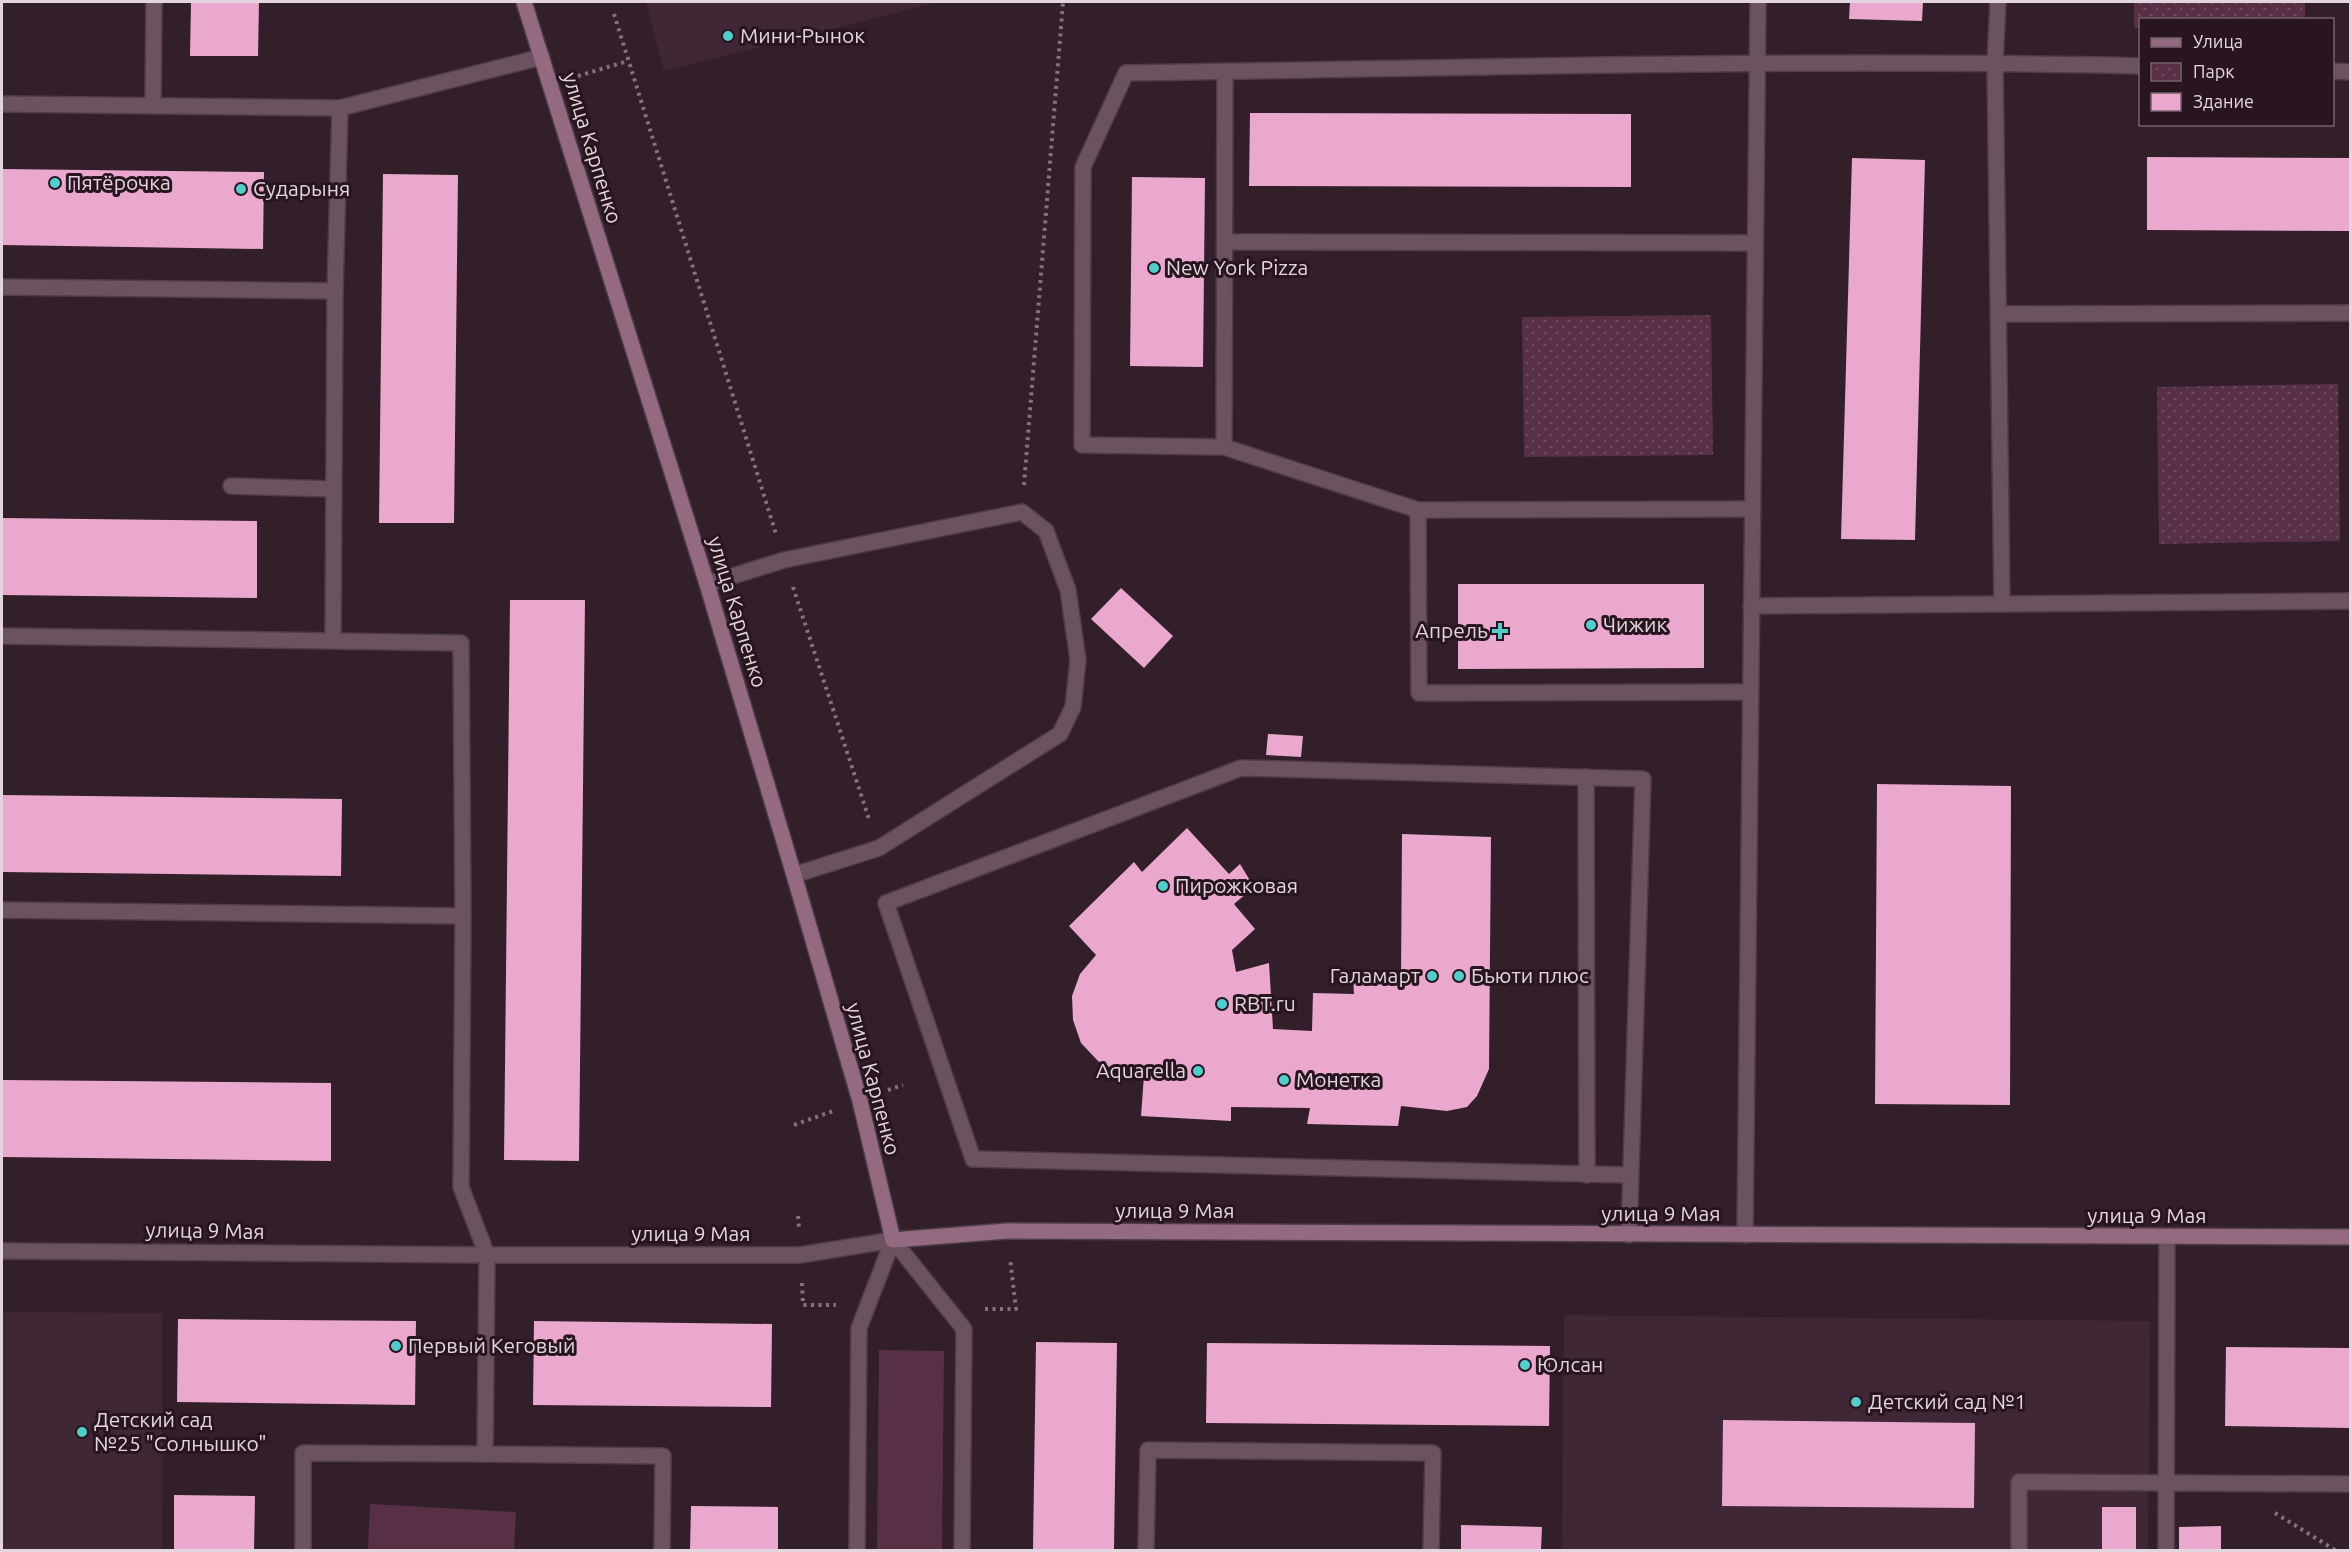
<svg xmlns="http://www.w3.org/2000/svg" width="2352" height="1552" font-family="Ubuntu,sans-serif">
  <defs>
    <pattern id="park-dots" width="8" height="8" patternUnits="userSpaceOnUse" patternTransform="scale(1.5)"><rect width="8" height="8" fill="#573047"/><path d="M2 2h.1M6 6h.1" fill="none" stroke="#6f4d61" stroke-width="1.8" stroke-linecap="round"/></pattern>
  </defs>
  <rect width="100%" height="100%" fill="#321f2a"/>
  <!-- built -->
  <g fill="#402735">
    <path d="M646 2H939L664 71Z"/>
    <path d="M2 1312 163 1313 162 1550H2Z"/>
    <path d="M1564 1315 2150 1321 2148 1550H1562Z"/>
  </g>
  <!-- grass -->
  <g fill="#573047">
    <path d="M879 1350 944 1351 942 1550H877Z"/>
    <path d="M370 1504 516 1512 514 1550H368Z"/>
  </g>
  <!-- park -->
  <g fill="url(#park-dots)">
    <path d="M2134 2H2305V19L2140 20V28H2134Z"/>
    <path d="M1711 315 1713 455 1524 457 1522 317Z"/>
    <path d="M2338 384 2340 541 2159 544 2157 387Z"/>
  </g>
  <!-- building -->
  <g fill="#eaa8ce">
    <path d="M191 2H259L258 56H190Z"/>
    <path d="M1850 2H1923L1922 21 1849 19Z"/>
    <path d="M1250 113 1631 114V187L1249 186Z"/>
    <path d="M2147 157 2350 158V231L2147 230Z"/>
    <path d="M1852 158 1925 160 1915 540 1841 539Z"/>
    <path d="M2 169 264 172 263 249 2 245Z"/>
    <path d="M383 174 458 175 454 523H379Z"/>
    <path d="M1132 177 1205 178 1203 367 1130 366Z"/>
    <path d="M2 518 257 521V598L2 595Z"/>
    <path d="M1458 584H1704V668L1458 669Z"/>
    <path d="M1121 588 1173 636 1144 668 1091 619Z"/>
    <path d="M510 600H585L579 1161 504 1160Z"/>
    <path d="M1268 734 1303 736 1301 757 1266 755Z"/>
    <path d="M1877 784 2011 786 2010 1105 1875 1104Z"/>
    <path d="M2 795 342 799 341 876 2 872Z"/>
    <path d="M1187 828 1229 874 1240 864 1254 887 1234 904 1255 929 1232 950 1236 972 1269 963 1273 1029 1312 1031 1313 993 1354 994 1353 978 1401 979 1402 834 1491 837 1489 1069 1477 1096 1467 1107 1447 1111 1401 1106 1398 1126 1307 1124 1310 1108 1231 1107V1121L1141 1116 1144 1075 1119 1072 1098 1061 1081 1043 1073 1020 1072 996 1080 974 1096 955 1069 926 1134 862 1142 872Z"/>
    <path d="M2 1080 331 1083V1161L2 1157Z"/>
    <path d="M178 1319 416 1321 415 1405 177 1402Z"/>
    <path d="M534 1321 772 1324 771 1407 533 1405Z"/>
    <path d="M1036 1342 1117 1343 1114 1550H1033Z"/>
    <path d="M1207 1343 1550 1346 1549 1426 1206 1423Z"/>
    <path d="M2226 1347 2350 1348V1428L2225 1426Z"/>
    <path d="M1723 1420 1975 1423 1974 1508 1722 1506Z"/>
    <path d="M174 1495 255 1496 254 1550H174Z"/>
    <path d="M691 1506 778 1507V1550H690Z"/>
    <rect x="2102" y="1507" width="34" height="43"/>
    <path d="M1461 1525 1542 1527 1541 1550H1461Z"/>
    <path d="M2221 1526V1550H2179V1527Z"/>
  </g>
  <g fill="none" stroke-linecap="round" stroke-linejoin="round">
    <defs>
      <g id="lane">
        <path d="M1998 2 1995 63 2002 603"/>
        <path d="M1225 71 1224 447 1418 510"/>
        <path d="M2332 71 2350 72"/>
        <path d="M2 104 340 108"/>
        <path d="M153 106 154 2"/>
        <path d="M1225 242 1755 243"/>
        <path d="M2 287 335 291"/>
        <path d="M1998 314 2350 313"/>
        <path d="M1224 447 1082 445 1083 167 1126 73C1464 68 1802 58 2140 66"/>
        <path d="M231 486 334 489"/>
        <path d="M707 584 784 560 1022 512 1046 531 1068 590 1078 660 1073 707 1060 734 879 848 794 875"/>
        <path d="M1751 606 2350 601"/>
        <path d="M2 636 461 643 463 916 461 1187 487 1255 485 1454 663 1456 662 1550"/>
        <path d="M333 641 335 291 340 108 542 57"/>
        <path d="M1750 692 1419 693 1418 510 1753 509"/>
        <path d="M1586 777 1587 1175"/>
        <path d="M2 910 463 916"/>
        <path d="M1629 1235 1643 779 1241 768 886 903 973 1159 1631 1175"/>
        <path d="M1745 1235 1758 2"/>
        <path d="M303 1550V1453L485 1454"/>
        <path d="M1146 1550 1148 1450 1433 1453 1431 1550"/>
        <path d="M2019 1550V1482L2350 1484"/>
        <path d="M2166 1550 2167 1237"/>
      </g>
      <g id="street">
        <path d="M893 1240 964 1329 962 1550"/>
        <path d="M2 1251 487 1255H800L893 1240"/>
        <path d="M857 1550 859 1328 893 1240"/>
      </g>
      <path id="secondary" d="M524 2 707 584 794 875 860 1101 893 1240 1007 1231 2350 1237"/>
    </defs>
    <!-- lane casing -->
    <use href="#lane" stroke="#4e3c47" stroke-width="18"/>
    <!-- street casing -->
    <use href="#street" stroke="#4e3c47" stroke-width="18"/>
    <!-- secondary casing -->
    <use href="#secondary" stroke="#4e3c47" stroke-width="18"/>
    <!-- path -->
    <g stroke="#84737d" stroke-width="4" stroke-dasharray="3 4.5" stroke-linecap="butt">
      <path d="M614 14 776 534"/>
      <path d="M578 76 628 61"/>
      <path d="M1024 485 1063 2"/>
      <path d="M793 587 869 819"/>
      <path d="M888 1090 903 1085"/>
      <path d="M794 1125 833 1111"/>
      <path d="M798 1216 799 1228"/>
      <path d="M802 1283 803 1305H836"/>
      <path d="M985 1309H1016L1010 1258"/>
      <path d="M2275 1513 2335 1550"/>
    </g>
    <!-- lane -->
    <use href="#lane" stroke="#6c5260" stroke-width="15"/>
    <!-- street -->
    <use href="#street" stroke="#6c5260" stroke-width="15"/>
    <!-- secondary -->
    <use href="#secondary" stroke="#936a81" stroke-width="15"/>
  </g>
  <!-- markers -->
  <g fill="#53cdcb" stroke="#281520" stroke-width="2">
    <circle cx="728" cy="36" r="6"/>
    <circle cx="55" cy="183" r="6"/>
    <circle cx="241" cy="189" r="6"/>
    <circle cx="1154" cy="268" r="6"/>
    <circle cx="1591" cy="625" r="6"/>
    <path d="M1497 622h6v6h6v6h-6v6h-6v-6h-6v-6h6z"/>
    <circle cx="1163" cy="886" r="6"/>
    <circle cx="1432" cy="976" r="6"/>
    <circle cx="1459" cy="976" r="6"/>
    <circle cx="1222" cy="1004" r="6"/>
    <circle cx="1198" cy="1071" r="6"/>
    <circle cx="1284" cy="1080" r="6"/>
    <circle cx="396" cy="1346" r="6"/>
    <circle cx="1525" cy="1365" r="6"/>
    <circle cx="1856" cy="1402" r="6"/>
    <circle cx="82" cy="1432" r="6"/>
  </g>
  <g text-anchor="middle" stroke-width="6" stroke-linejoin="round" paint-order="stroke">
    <!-- poi labels -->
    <g font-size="21" fill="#e3d5dd" stroke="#281520" text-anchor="start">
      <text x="740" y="43">Мини-Рынок</text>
      <text x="67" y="190">Пятёрочка</text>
      <text x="253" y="196">Cударыня</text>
      <text x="1166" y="275">New York Pizza</text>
      <text x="1603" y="632">Чижик</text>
      <text x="1488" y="638" text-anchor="end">Апрель</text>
      <text x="1175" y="893">Пирожковая</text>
      <text x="1420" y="983" text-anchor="end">Галамарт</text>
      <text x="1471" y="983">Бьюти плюс</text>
      <text x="1234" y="1011">RBT.ru</text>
      <text x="1186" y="1078" text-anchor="end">Aquarella</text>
      <text x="1296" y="1087">Монетка</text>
      <text x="408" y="1353">Первый Кеговый</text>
      <text x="1537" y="1372">Юлсан</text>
      <text x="1868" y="1409">Детский сад №1</text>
      <text x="94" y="1427">Детский сад<tspan x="94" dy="24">№25 "Солнышко"</tspan></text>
    </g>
    <!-- street labels -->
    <g font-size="21" fill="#e3d5dd" stroke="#281520">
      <text transform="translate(592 148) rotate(73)" y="7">улица Карпенко</text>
      <text transform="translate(737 612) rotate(73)" y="7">улица Карпенко</text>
      <text transform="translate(873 1079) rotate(75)" y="7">улица Карпенко</text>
      <text x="1175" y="1218">улица 9 Мая</text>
      <text x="1661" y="1221">улица 9 Мая</text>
      <text x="2147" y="1223">улица 9 Мая</text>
      <text transform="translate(205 1231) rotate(1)" y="7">улица 9 Мая</text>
      <text x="691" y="1241">улица 9 Мая</text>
    </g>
  </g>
  <!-- border -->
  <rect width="2352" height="1552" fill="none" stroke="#e3d5dd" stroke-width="6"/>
  <!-- legend -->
  <rect x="2139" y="18" width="195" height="108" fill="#281520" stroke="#73626c" stroke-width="1.5"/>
  <rect x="2151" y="38" width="30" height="9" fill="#936a81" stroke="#73626c" stroke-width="1.5"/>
  <text x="2193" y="48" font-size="18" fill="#e3d5dd">Улица</text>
  <rect x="2151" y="63" width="30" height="18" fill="url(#park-dots)" stroke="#73626c" stroke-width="1.5"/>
  <text x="2193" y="78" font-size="18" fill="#e3d5dd">Парк</text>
  <rect x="2151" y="93" width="30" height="18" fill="#eaa8ce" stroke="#73626c" stroke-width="1.5"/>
  <text x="2193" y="108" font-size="18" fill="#e3d5dd">Здание</text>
</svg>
